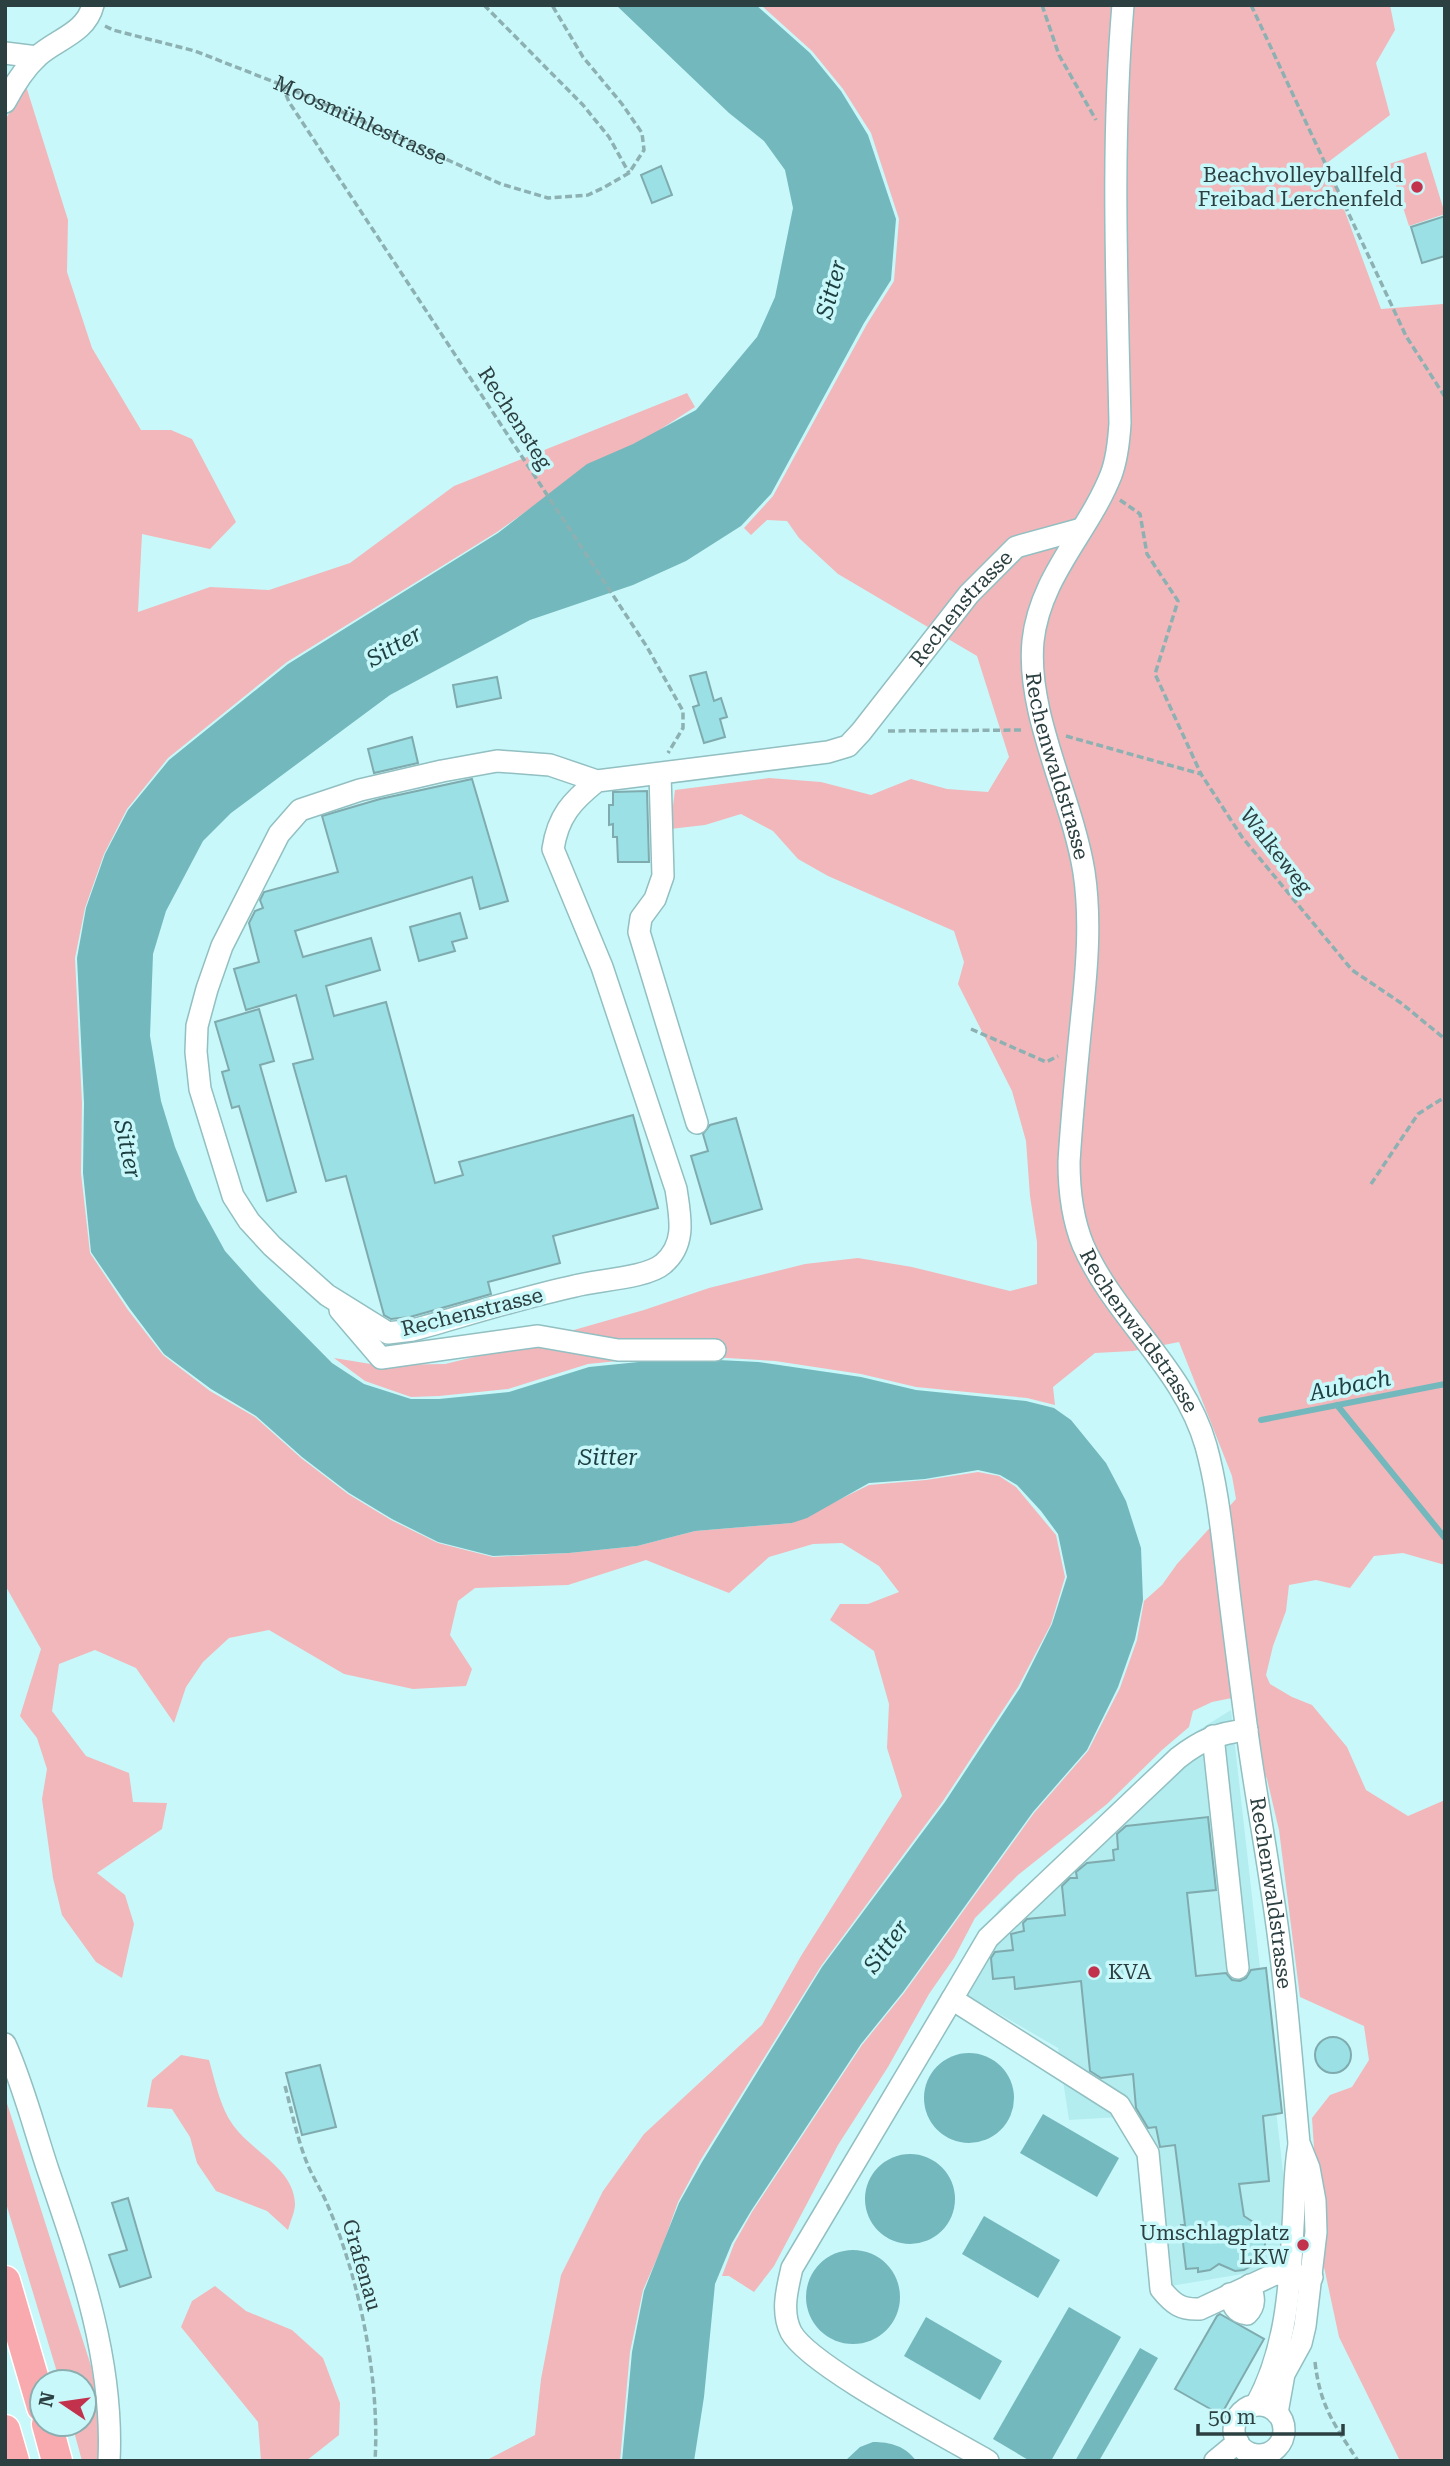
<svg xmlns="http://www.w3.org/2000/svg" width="1450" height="2466" font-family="'Roboto Serif',serif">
  <rect width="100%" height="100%" fill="#c9f8fa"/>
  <!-- built -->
  <path fill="#b4edf0" d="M1231 1710 1290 2234 1278 2268 1171 2286 1151 2133 1143 2132 1137 2116 1069 2120 1058 2048 948 1984 1000 1908 1127 1797 1194 1733Z"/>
  <!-- green -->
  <g fill="#f2b7ba">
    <path d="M761 5H1390L1395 30 1376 63 1390 115 1327 163 1381 309 1443 304 1445 310V1565L1403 1553 1374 1556 1350 1588 1316 1580 1289 1585 1286 1611 1273 1646 1266 1675 1270 1684 1292 1697 1312 1705 1347 1747 1366 1790 1408 1816 1445 1800V2461H1400L1339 2337 1321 2253 1312 2118 1330 2095 1352 2087 1369 2060 1364 2026 1300 1997 1279 1830 1267 1779 1257 1759 1237 1697 1212 1702 1193 1711 1189 1727 1162 1750 1107 1804 1018 1875 975 1918 954 1958 929 1994 888 2067 838 2145 774 2266 754 2292 729 2276H722L734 2244 752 2212 862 2045 904 1993 1034 1813 1088 1751 1120 1688 1137 1640 1144 1601 1162 1585 1177 1564 1236 1499 1232 1476 1179 1342 1133 1351 1095 1353 1053 1387 1055 1405 1027 1398 916 1387 861 1374 775 1361 678 1355 588 1364 508 1389 439 1396 411 1397 365 1381 334 1358 377 1365 445 1364 507 1349 644 1310 709 1288 805 1264 858 1258 912 1267 1010 1291 1037 1284V1242L1030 1196 1026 1141 1012 1091 958 984 964 962 954 931 828 876 798 859 773 831 741 814 705 825 670 829 675 790 769 778 821 782 871 795 911 779 947 789 988 792 1009 757 977 656 838 574 799 538 787 521 767 520 751 535 744 528 773 496 867 324 894 281 899 219 871 133 843 89 812 51Z"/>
    <path d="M26 86 68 220 67 272 92 348 141 430H171L192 439 236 522 210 549 142 534 138 612 210 587 269 590 350 563 454 486 687 393 695 407 636 445 569 481 497 532 287 662 168 758 127 809 104 854 85 908 75 958 82 1103 81 1173 90 1253 128 1310 163 1355 210 1391 255 1417 301 1458 348 1494 391 1520 438 1543 493 1557 569 1553 637 1546 695 1531 792 1523 869 1485 926 1480 978 1472 999 1476 1016 1487 1056 1535 1065 1577 1051 1624 1018 1687 943 1801 821 1966 700 2161 678 2202 662 2247 643 2290 630 2352 620 2461H485L535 2435 541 2379 561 2275 603 2191 644 2134 762 2025 801 1956 902 1796 887 1748 889 1704 874 1651 830 1620 840 1604H868L899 1592 879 1566 842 1543 813 1544 769 1557 729 1593 646 1560 568 1585 475 1588 458 1601 450 1635 472 1669 466 1686 413 1689 344 1674 269 1630 229 1638 203 1662 186 1687 174 1723 136 1668 95 1650 59 1664 52 1711 86 1756 129 1773 133 1802 167 1803 162 1829 97 1873 125 1895 134 1924 122 1978 96 1962 62 1915 53 1878 42 1799 47 1769 37 1738 20 1716 41 1649 5 1585V120Z"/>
    <path d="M1426 152 1445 214 1409 226 1389 164Z"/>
    <path d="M181 2055 209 2060C215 2081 220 2107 233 2125 252 2152 294 2168 295 2204 295 2212 290 2222 288 2230L267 2211 216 2191 197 2163 190 2137 172 2109 147 2107 152 2080Z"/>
    <path d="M5 2097 91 2366 103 2434 101 2461H82L72 2424H84V2382H60L5 2200Z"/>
    <path d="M215 2286 246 2311 292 2330 323 2358 340 2403 339 2435 306 2461H261L258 2422 181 2327 192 2301Z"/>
  </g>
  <!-- water -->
  <g fill="#73b8bd">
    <path d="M616 5H756L810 53 841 91 868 135 896 219 891 280 864 323 771 494 741 526 686 561 633 585 530 620 390 695 231 813 203 841 166 911 153 954 150 1036 161 1101 175 1147 197 1200 225 1251 259 1289 332 1363 364 1384 411 1399H439L509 1392 589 1367 678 1358 758 1362 861 1377 916 1390 1026 1401 1054 1408 1071 1420 1106 1463 1126 1501 1141 1548 1143 1600 1135 1639 1118 1687 1087 1750 1033 1812 903 1992 861 2044 751 2211 732 2243 715 2284 704 2397 694 2461H622L632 2352 644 2291 679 2203 702 2162 822 1967 945 1802 1020 1688 1052 1624 1067 1577 1058 1534 1041 1511 1017 1485 1000 1475 978 1470 925 1479 869 1483 807 1518 792 1523 695 1531 637 1546 569 1553 493 1556 438 1542 392 1519 349 1493 302 1457 256 1416 211 1389 164 1354 130 1309 91 1252 83 1173 84 1103 77 958 86 908 105 854 128 810 169 760 288 664 498 533 587 464 633 444 696 410 757 337 775 297 793 208 785 170 764 141 729 113Z"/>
    <circle cx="969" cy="2098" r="45"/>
    <path d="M1043 2114 1119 2158 1097 2197 1020 2153Z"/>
    <circle cx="910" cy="2199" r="45"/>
    <path d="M984 2216 1060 2260 1038 2298 962 2254Z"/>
    <circle cx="853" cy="2297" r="47"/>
    <path d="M1069 2307 1121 2337 1051 2461H1030L993 2439Z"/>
    <path d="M926 2317 1002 2361 980 2400 904 2356Z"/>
    <path d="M1140 2348 1158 2358 1099 2461H1075Z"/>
    <path d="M873 2442C890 2442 906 2446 916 2461H845L860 2447Z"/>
  </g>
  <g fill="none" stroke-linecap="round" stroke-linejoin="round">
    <!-- stream -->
    <g stroke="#73b8bd" stroke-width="6">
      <path d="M1337 1405 1445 1538"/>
      <path d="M1261 1420 1445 1384"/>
    </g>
  </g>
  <!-- building -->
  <g fill="#9ae0e4" stroke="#7fabae" stroke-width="2">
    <path d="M661 166 672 195 652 203 641 175Z"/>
    <path d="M1445 216V256L1422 263 1411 227Z"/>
    <path d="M706 672 714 701 721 698 727 717 720 719 725 737 704 743 693 707 699 705 690 676Z"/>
    <path d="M497 677 501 698 457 707 453 685Z"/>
    <path d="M412 737 418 763 374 773 368 749Z"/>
    <path d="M472 779 508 901 480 909 472 877 295 931 303 957 371 938 380 970 326 986 334 1016 386 1002 435 1183 463 1175 459 1162 633 1115 658 1208 553 1236 560 1263 488 1282 491 1294 410 1317 391 1319 384 1315 346 1176 326 1181 293 1064 313 1059 296 995 246 1010 234 969 259 962 249 923 255 911 263 908 260 900 264 892 338 872 322 816 380 799Z"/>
    <path d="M647 791 649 862H618L617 837H613V824L609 825V805H613V792Z"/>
    <path d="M460 913 467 938 452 942 455 951 419 961 410 927Z"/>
    <path d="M259 1009 274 1061 260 1065 296 1192 267 1201 239 1106 232 1108 222 1072 229 1070 215 1022Z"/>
    <path d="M736 1118 762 1209 711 1224 691 1156 708 1151 703 1134 710 1125Z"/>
    <path d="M1208 1817 1216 1890 1187 1893 1196 1976 1226 1973 1232 1980 1240 1981 1246 1978 1251 1970 1266 1968 1282 2113 1263 2116 1269 2181 1239 2184 1244 2216 1259 2226 1265 2243 1264 2252 1259 2261 1244 2270 1235 2271 1219 2264 1210 2270 1198 2272V2268L1186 2269 1181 2225H1185L1175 2145 1160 2147 1156 2127 1148 2128 1136 2108 1133 2074 1101 2078 1090 2071 1081 1981 1015 1989 1014 1977 993 1979 991 1958 995 1952 1013 1950 1011 1934 1024 1931 1023 1923 1027 1919 1065 1915 1062 1886 1070 1878H1077L1076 1872 1087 1863 1114 1860 1113 1850 1118 1849 1117 1834 1126 1826Z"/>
    <circle cx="1333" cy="2055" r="18"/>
    <path d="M320 2065 336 2127 302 2135 286 2073Z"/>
    <path d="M128 2198 151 2277 120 2287 109 2255 127 2250 112 2203Z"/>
    <path d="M1220 2314 1264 2339 1221 2415 1175 2389 1217 2316Z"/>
  </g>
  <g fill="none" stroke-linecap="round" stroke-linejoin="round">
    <defs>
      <g id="minor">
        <path id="s2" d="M1123 5C1111 144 1117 283 1120 423 1119 440 1117 459 1111 475 1088 533 1040 576 1033 641 1026 715 1072 797 1084 872 1091 919 1087 967 1082 1014 1077 1063 1072 1113 1069 1162 1069 1190 1072 1218 1083 1245 1115 1318 1184 1368 1206 1446 1217 1486 1221 1526 1226 1566 1232 1619 1239 1671 1246 1724 1253 1778 1263 1831 1271 1885 1285 1970 1291 2057 1299 2143L1309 2168 1315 2201 1316 2232 1305 2326 1301 2343 1284 2374 1277 2413"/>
        <path d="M5 53 37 57"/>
        <path d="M5 102C13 87 25 68 38 56 57 39 86 33 93 5"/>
        <path d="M660 774 663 876 655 899 641 918 639 932 697 1123"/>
        <path id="s3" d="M597 781C572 801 558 816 553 849L602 967 676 1189C680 1216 687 1244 663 1264 647 1278 597 1280 575 1286 520 1298 467 1315 413 1330L388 1333 327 1295 272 1246 249 1221 233 1196 200 1089 196 1052 197 1026 207 989 222 946 279 834 300 810 360 790 442 771 497 761 550 765 597 781 828 752 848 746 861 732 969 594 1016 547 1081 529"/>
        <path d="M340 1310 381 1358 538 1336 618 1350H715"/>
        <path d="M1213 1736 1238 1968"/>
        <path d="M952 1999 988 1938 1178 1758C1201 1740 1218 1733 1247 1730"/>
        <path d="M5 2044C23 2084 34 2128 48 2170 80 2264 114 2360 109 2461"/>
        <path d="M1230 2294C1233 2306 1235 2312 1247 2314 1256 2305 1254 2297 1250 2285"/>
        <path d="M1256 2405C1286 2351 1290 2287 1293 2226 1295 2198 1294 2172 1299 2145"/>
        <circle cx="1259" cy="2430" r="25"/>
        <path d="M988 2461C949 2438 809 2366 791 2332 781 2312 787 2289 792 2268L952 1999 1119 2105 1148 2153 1161 2289C1173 2304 1181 2310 1200 2309L1275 2274 1312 2277"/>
        <path d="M1215 2461 1238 2442"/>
      </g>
      <g id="highway">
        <path d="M5 2281 42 2407"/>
        <path d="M47 2424 57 2461"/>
        <path d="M5 2430 14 2461"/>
      </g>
    </defs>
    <!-- minor casing -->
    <use href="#minor" stroke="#92bfc1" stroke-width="24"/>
    <!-- highway casing -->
    <use href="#highway" stroke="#fff" stroke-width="33"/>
    <!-- path -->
    <g stroke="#8db1b2" stroke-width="3.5" stroke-dasharray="7 3.5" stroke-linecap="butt">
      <path d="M484 5 583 105 609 137 629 173"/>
      <path d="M1042 5 1059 55 1096 120"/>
      <path d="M1251 5 1406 336 1445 397"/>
      <path id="s1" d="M105 26 113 30 195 51 282 85 501 184 548 198 588 195 603 188 629 173 644 150 642 133 622 104 583 57 552 5"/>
      <path d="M282 85 289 102 647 647 683 711V728L668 753"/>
      <path d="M1120 500 1140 514 1147 554 1178 601 1155 674 1201 774"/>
      <path d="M888 731 1024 730"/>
      <path d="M1066 736 1201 774 1242 837 1352 970 1401 1003 1445 1039"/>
      <path d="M971 1029 1046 1062 1058 1056"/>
      <path d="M1371 1184 1418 1114 1445 1097"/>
      <path d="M285 2086C292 2112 297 2138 307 2163 313 2178 322 2191 328 2206 360 2280 380 2381 375 2461"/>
      <path d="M1315 2362C1320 2406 1334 2424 1358 2461"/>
    </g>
    <!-- minor -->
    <use href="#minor" stroke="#fff" stroke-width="21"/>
    <!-- highway -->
    <use href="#highway" stroke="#f9aaaf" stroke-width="30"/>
  </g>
  <!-- markers -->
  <g fill="#c3324d" stroke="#c9f8fa" stroke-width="2.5">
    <circle cx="1417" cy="187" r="7"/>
    <circle cx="1094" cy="1972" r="7"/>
    <circle cx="1303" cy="2245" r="7"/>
  </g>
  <g text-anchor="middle" stroke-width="7" stroke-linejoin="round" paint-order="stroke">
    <!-- street labels -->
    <g font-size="21" fill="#2d4041" stroke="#c9f8fa">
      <text dy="7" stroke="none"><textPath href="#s1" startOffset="273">Moosmühlestrasse</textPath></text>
      <text transform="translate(515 418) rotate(57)" y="7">Rechensteg</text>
      <text dy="7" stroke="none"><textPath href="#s3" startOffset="2174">Rechenstrasse</textPath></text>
      <text dy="7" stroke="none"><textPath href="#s2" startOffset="784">Rechenwaldstrasse</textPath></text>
      <text transform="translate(1276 851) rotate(52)" y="7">Walkeweg</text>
      <text transform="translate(472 1312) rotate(-14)" y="7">Rechenstrasse</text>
      <text dy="7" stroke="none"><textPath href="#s2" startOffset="1372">Rechenwaldstrasse</textPath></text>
      <text dy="7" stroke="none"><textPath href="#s2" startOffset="1958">Rechenwaldstrasse</textPath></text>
      <text transform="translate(362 2265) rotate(74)" y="7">Grafenau</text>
    </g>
    <!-- poi labels -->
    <g font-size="21" fill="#2d4041" stroke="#c9f8fa" text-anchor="end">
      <text x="1403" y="182">Beachvolleyballfeld<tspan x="1403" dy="24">Freibad Lerchenfeld</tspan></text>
      <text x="1108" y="1979" text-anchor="start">KVA</text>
      <text x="1289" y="2240">Umschlagplatz<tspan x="1289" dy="24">LKW</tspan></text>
    </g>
    <!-- water labels -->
    <g font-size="23" font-style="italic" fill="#1d3f41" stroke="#c9f8fa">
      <text transform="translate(831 289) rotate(-75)" y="8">Sitter</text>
      <text transform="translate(394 646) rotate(-30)" y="8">Sitter</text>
      <text transform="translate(128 1149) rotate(78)" y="8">Sitter</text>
      <text transform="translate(1350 1385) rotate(-11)" y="8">Aubach</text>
      <text x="608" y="1465">Sitter</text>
      <text transform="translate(886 1946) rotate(-54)" y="8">Sitter</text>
    </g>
  </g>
  <!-- border -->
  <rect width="1450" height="2466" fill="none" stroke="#2d4041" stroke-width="14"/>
  <!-- north arrow -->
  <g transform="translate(63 2403) rotate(283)"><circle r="33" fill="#c9f8fa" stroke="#8baeb0" stroke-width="2"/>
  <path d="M0-5L12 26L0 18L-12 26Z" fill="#c3324d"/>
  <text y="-10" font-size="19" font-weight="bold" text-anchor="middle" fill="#2d4041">N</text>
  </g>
  <!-- scale -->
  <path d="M1198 2424v10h145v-10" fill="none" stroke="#2d4041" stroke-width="3.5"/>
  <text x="1208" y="2424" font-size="21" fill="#2d4041" stroke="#c9f8fa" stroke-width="5" paint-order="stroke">50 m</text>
</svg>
